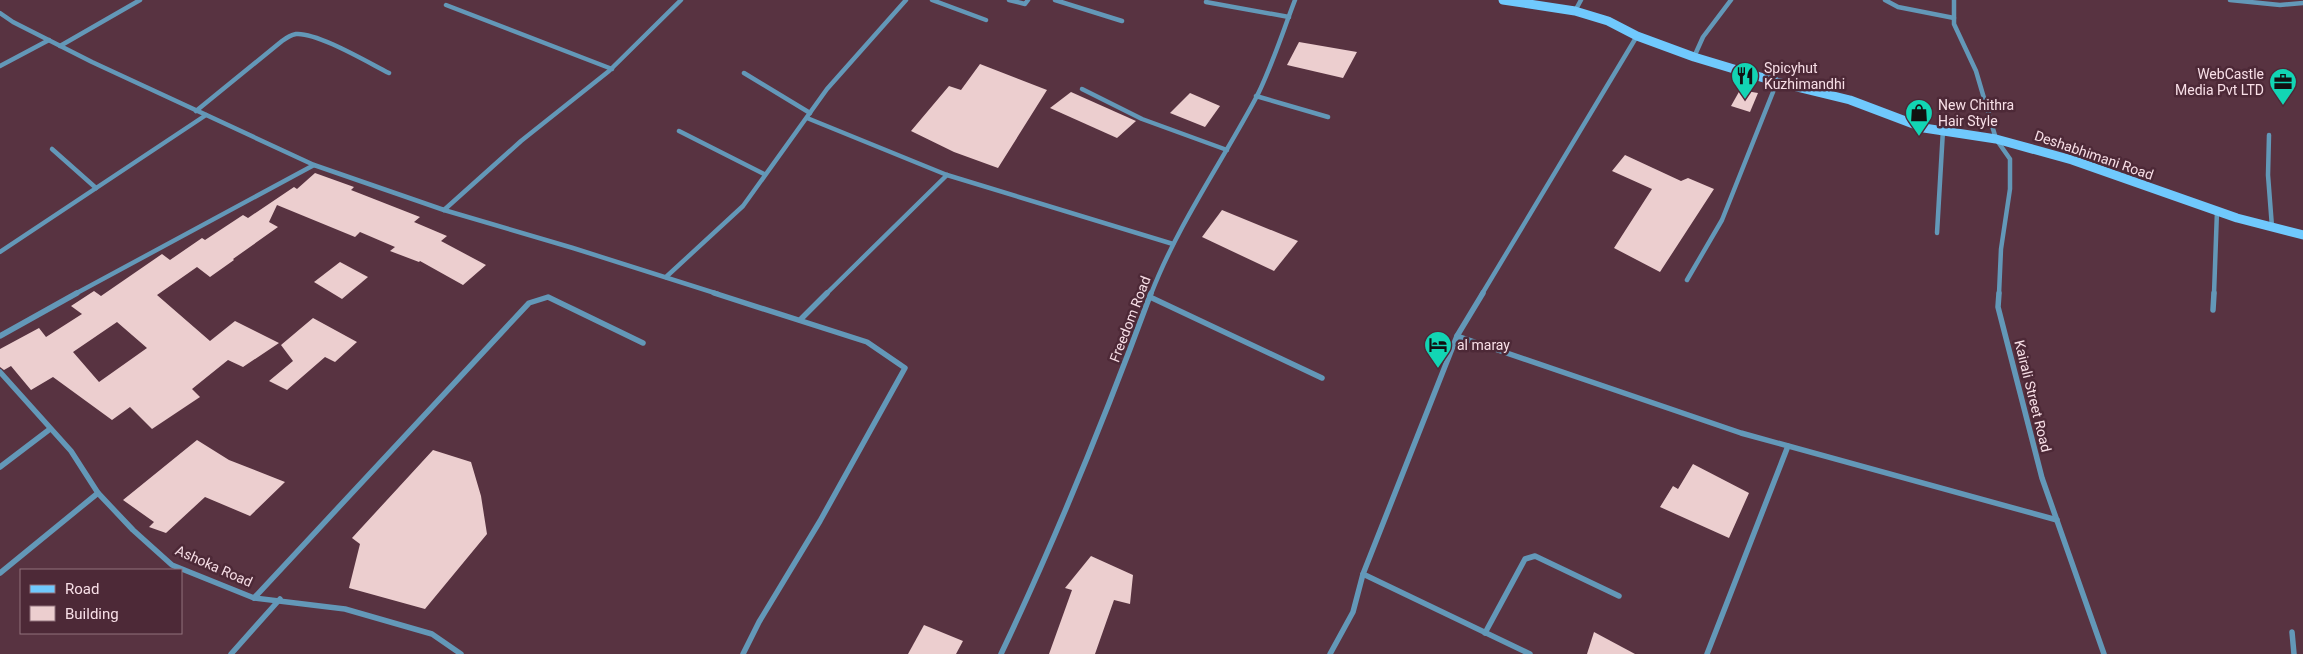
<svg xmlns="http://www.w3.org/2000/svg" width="2303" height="654" font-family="Roboto,sans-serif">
  <rect width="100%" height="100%" fill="#583341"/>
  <!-- building -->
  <g fill="#eccecf" fill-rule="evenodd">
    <path d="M1299 42 1357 52 1343 78 1287 65Z"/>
    <path d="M980 64 1047 90 998 168 954 152 911 131 949 86 961 90Z"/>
    <path d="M1740 90 1758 93 1750 112 1731 106Z"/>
    <path d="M1071 92 1136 121 1117 138 1050 108Z"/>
    <path d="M1190 93 1220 106 1205 127 1170 113Z"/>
    <path d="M1625 155 1681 181 1688 178 1714 189 1660 272 1614 248 1652 189 1612 171Z"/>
    <path d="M315 173 354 187 351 190 420 217 414 222 447 236 441 241 486 265 463 285 420 261 419 262 390 251 395 247 360 232 355 237 277 205 269 222 278 227 233 259 234 260 210 277 197 267 157 295 210 341 235 321 279 343 243 367 228 360 192 389 200 397 152 429 130 407 112 420 53 377 31 390 11 366 4 370 0 367V349L39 328 46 337 82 314 71 306 94 291 101 296 162 254 170 260 202 238 205 240 243 215 248 218 294 187 297 189ZM117 322 147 348 99 382 73 352Z"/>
    <path d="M1222 210 1298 241 1274 271 1202 237Z"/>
    <path d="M340 262 368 277 342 299 314 282Z"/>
    <path d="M313 318 357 342 335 362 325 357 287 390 269 381 293 361 281 345Z"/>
    <path d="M197 440 229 460 285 482 250 516 205 497 166 533 149 527 154 522 123 500Z"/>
    <path d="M433 450 471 462 481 496 487 534 425 609 349 588 360 544 352 538Z"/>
    <path d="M1693 464 1749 493 1729 538 1660 507 1673 486 1678 489Z"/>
    <path d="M1091 556 1133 575 1130 604 1114 600 1095 654H1049L1072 590 1065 588Z"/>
    <path d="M924 625 963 641 956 654H908Z"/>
    <path d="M1594 632 1635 654H1587Z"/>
  </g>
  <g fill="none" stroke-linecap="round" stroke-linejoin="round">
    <!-- street-far1 -->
    <g stroke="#6398b8" stroke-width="4.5">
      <path d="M932 0 986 20"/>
      <path d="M1009 0 1025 4 1028 0"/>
      <path d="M1055 0 1122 21"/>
      <path d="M1885 0 1898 7 1954 18"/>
      <path d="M1954 0V24L1976 71 1996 139 2010 159V189L2001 249 1999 294"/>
      <path d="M2230 0 2280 5 2303 3"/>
      <path d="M1206 2 1289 17"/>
      <path d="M446 5 612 69"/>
      <path d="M1575 11 1581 0"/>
      <path d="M0 13 13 22 92 62 314 165"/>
      <path d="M60 46 140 0"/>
      <path d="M1694 57 1703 37 1731 0"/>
      <path d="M0 66 49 40"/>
      <path d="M744 73 810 113"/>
      <path d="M1082 89 1142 119 1227 150"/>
      <path d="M1256 96 1328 117"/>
      <path d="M196 111 282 41C286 38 291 35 296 34 317 32 369 63 389 73"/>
      <path d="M807 118 947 175 1173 244"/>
      <path d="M679 131 764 174"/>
      <path d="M2269 135 2268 175 2272 227"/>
      <path d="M52 149 96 188"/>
      <path d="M444 210 521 141 609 71 681 0"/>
      <path d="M1937 233 1943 130"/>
      <path d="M0 252 206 115"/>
      <path d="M666 277 743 206 827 89 906 0"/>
      <path d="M1687 280 1722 220 1777 82"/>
      <path d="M75 294 314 165 444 210 573 248 718 294"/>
      <path d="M826 294 947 175"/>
      <path d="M1151 294C1178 224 1222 162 1257 96 1272 66 1283 31 1295 0"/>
      <path d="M1482 294 1637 36"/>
      <path d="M2214 294 2217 211"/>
    </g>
    <!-- street -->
    <g stroke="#6398b8" stroke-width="5.5">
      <path d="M714 293 867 342 905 368 820 521 759 622 743 654"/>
      <path d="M1483 293 1457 336 1363 574 1530 654"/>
      <path d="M1999 293 1998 307 2042 478 2104 654"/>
      <path d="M1150 297 1322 378"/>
      <path d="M2213 310 2214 293"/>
      <path d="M800 320 827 293"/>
      <path d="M0 336 77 293"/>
      <path d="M1457 336 1741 433 2057 520"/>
      <path d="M0 372 71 451 98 493 133 530 172 565 254 598 345 609 432 634 461 654"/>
      <path d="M0 467 50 429"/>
      <path d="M0 573 98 493"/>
      <path d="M254 598 529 303 548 297 643 343"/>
      <path d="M2292 632 2294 654"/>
      <path d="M1485 633 1525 559 1535 556 1619 596"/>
      <path d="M231 654 280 599"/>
      <path d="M1001 654C1057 536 1106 415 1151 293"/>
      <path d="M1330 654 1353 612 1363 574"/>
      <path d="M1707 654 1788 446"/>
    </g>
    <!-- secondary -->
    <path stroke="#70c9fd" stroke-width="9" d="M1503 0 1575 11 1608 21 1637 36 1694 57 1777 82 1850 100 1924 128 1996 139 2072 160 2237 218 2303 235"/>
  </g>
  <!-- icons -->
  <defs>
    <symbol id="restaurant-pin" viewBox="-11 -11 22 30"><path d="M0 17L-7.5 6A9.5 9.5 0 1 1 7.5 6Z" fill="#12d5b4" stroke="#4d2937"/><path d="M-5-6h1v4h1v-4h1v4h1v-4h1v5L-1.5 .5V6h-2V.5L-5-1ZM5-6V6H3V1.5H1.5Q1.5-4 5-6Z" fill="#111"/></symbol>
    <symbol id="office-pin" viewBox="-11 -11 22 30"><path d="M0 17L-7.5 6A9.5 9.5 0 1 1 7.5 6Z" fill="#12d5b4" stroke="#4d2937"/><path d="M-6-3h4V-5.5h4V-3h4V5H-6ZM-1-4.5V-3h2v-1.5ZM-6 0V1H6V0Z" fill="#111"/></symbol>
    <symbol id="shop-pin" viewBox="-11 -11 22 30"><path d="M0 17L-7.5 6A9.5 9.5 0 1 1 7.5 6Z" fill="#12d5b4" stroke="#4d2937"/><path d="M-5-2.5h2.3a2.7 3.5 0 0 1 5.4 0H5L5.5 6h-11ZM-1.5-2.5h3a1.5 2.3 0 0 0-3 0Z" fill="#111"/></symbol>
    <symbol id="hotel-pin" viewBox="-11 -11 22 30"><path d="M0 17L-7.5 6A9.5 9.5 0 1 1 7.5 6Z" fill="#12d5b4" stroke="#4d2937"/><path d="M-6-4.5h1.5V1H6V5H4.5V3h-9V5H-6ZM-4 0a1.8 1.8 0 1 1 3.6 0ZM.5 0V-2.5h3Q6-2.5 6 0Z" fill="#111"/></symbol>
  </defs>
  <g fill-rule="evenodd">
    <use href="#restaurant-pin" x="1729" y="60" width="32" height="43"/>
    <use href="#office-pin" x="2267" y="66" width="32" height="43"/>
    <use href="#shop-pin" x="1903" y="97" width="32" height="43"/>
    <use href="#hotel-pin" x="1422" y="329" width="32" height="43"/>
  </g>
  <g text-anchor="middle" stroke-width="5" stroke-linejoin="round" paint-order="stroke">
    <!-- poi labels -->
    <g font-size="14" fill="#f8dfe7" stroke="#4d2937" text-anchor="start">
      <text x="1764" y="73">Spicyhut<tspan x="1764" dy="16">Kuzhimandhi</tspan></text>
      <text x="2264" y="79" text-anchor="end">WebCastle<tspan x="2264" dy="16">Media Pvt LTD</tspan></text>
      <text x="1938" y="110">New Chithra<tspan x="1938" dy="16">Hair Style</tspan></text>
      <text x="1457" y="350">al maray</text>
    </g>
    <!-- street labels -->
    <g font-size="14" fill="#f8dfe7" stroke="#4d2937">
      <text transform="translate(2094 155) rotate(19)" y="5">Deshabhimani Road</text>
      <text transform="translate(1130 319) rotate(-69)" y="5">Freedom Road</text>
      <text transform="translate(2033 396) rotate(76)" y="5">Kairali Street Road</text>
      <text transform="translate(214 566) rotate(24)" y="5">Ashoka Road</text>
    </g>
  </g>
  <!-- legend -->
  <rect x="20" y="569" width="162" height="65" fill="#4d2937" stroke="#91727d"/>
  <rect x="30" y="585" width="25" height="8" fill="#70c9fd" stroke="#91727d"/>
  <text x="65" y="594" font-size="15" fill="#f8dfe7">Road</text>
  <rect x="30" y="606" width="25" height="15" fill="#eccecf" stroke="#91727d"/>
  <text x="65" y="619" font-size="15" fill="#f8dfe7">Building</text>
</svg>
